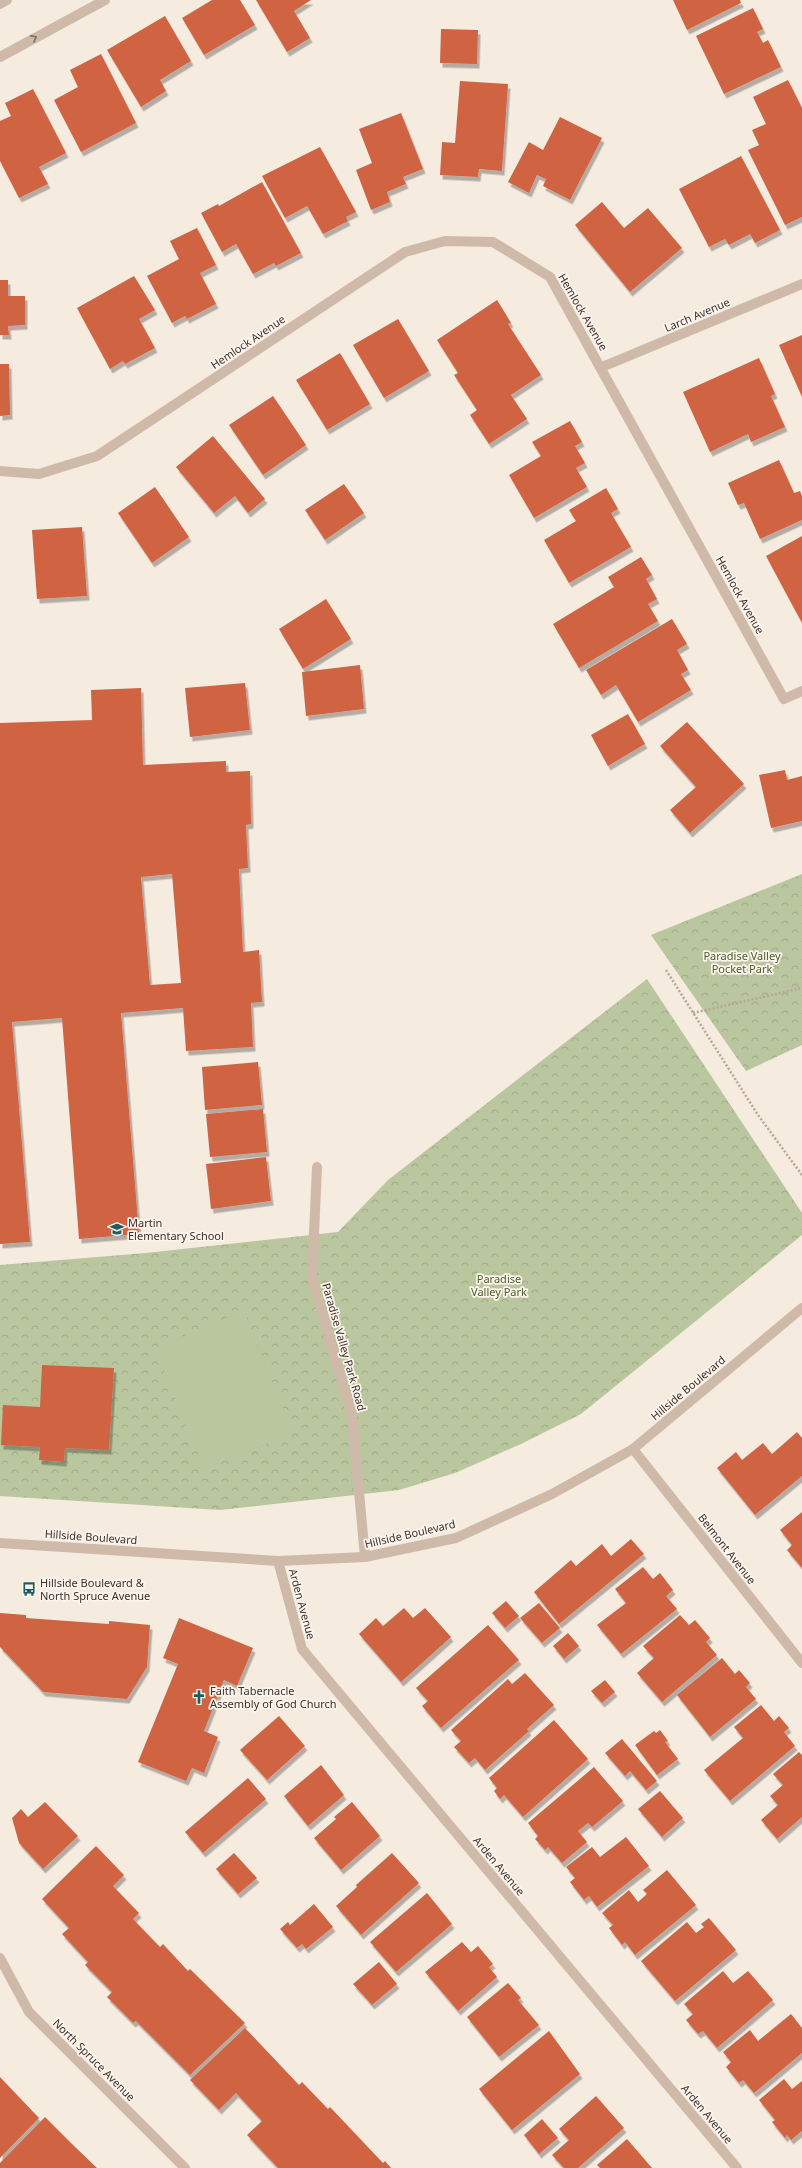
<svg xmlns="http://www.w3.org/2000/svg" width="802" height="2168" font-family="'Noto Sans',sans-serif">
  <defs>
    <pattern id="park-crowns" width="20" height="18" patternUnits="userSpaceOnUse"><rect width="20" height="18" fill="#b9c69e"/><path d="M2 6a3 3 0 1 1 6 0M12 15a3 3 0 1 1 6 0" fill="none" stroke="#a0aa88"/></pattern>
    <filter id="shadow"><feDropShadow dx="2.5" dy="4.5" stdDeviation="0" flood-color="#0004"/></filter>
  </defs>
  <rect width="100%" height="100%" fill="#f5ebdf"/>
  <!-- park -->
  <g fill="url(#park-crowns)">
    <path d="M802 874V1045L746 1071 651 935Z"/>
    <path d="M647 979 802 1213V1235L581 1414 521 1444 455 1473 399 1490 220 1510 0 1496V1265L146 1253 338 1232 388 1180Z"/>
  </g>
  <!-- pitch -->
  <path fill="#b9c69e" d="M244 1311 293 1433 204 1469 155 1348Z"/>
  <!-- building -->
  <g fill="#cf6443" fill-rule="evenodd" filter="url(#shadow)">
    <path d="M212 0H240L255 25 204 55 182 18Z"/>
    <path d="M256 0H311L294 11 310 38 287 52Z"/>
    <path d="M673 0H740L741 3 687 30Z"/>
    <path d="M753 8 763 29 757 32 763 43 768 40 781 67 724 94 696 36Z"/>
    <path d="M165 16 191 61 160 80 166 91 141 107 107 50Z"/>
    <path d="M441 29 478 30 477 64 440 63Z"/>
    <path d="M101 54 136 123 81 152 54 100 78 87 70 70Z"/>
    <path d="M788 80 802 108V217L785 225 748 150 759 145 752 130 766 124 753 97Z"/>
    <path d="M460 81 508 84 502 171 479 169 478 177 440 175 442 142 455 143Z"/>
    <path d="M33 89 66 153 39 167 48 184 19 198 0 161V121L11 116 5 103Z"/>
    <path d="M401 113 423 169 403 177 406 184 387 192 390 202 371 210 356 170 372 163 359 129Z"/>
    <path d="M560 117 602 138 570 200 543 186 546 179 537 175 529 193 508 182 529 142 543 150Z"/>
    <path d="M320 147 356 212 346 217 348 221 323 234 307 206 285 218 262 176Z"/>
    <path d="M741 156 780 230 755 243 750 234 729 245 725 239 709 247 679 189Z"/>
    <path d="M262 182 301 253 276 266 274 263 253 274 236 244 222 252 201 213 218 204 219 206Z"/>
    <path d="M602 202 624 228 648 208 682 248 630 292 575 225Z"/>
    <path d="M197 228 216 265 200 273 216 304 187 319 185 316 172 323 147 276 179 259 170 241Z"/>
    <path d="M134 276 155 310 139 319 155 348 125 364 123 361 110 369 77 308Z"/>
    <path d="M0 280H8V296H25V325L8 326 9 335H0Z"/>
    <path d="M497 300 511 323 508 324 541 375 511 395 527 419 489 444 470 415 477 410 454 375 458 373 437 340Z"/>
    <path d="M398 319 429 371 384 398 353 345Z"/>
    <path d="M802 335V397L779 345Z"/>
    <path d="M340 353 370 404 327 430 296 380Z"/>
    <path d="M759 358 775 394 771 396 785 427 751 442 748 434 710 452 683 392Z"/>
    <path d="M0 364H9L10 415 0 416Z"/>
    <path d="M273 396 306 445 263 475 229 425Z"/>
    <path d="M570 421 582 442 575 446 585 463 576 468 587 487 534 518 509 475 541 456 532 442Z"/>
    <path d="M213 436 265 499 248 513 235 496 214 513 176 467Z"/>
    <path d="M779 460 794 493 800 491 802 496V520L760 539 744 503 738 505 728 483Z"/>
    <path d="M344 484 364 513 325 540 305 510Z"/>
    <path d="M155 487 189 537 152 563 118 513Z"/>
    <path d="M606 488 618 509 611 513 631 547 569 583 544 540 576 521 569 510Z"/>
    <path d="M82 527 87 596 37 599 32 530Z"/>
    <path d="M802 536V623L766 556Z"/>
    <path d="M641 557 652 575 646 579 657 599 648 604 658 621 579 668 553 624 614 587 608 577Z"/>
    <path d="M326 599 351 639 303 669 279 629Z"/>
    <path d="M672 619 687 644 677 650 688 670 681 674 691 690 638 722 616 685 601 695 586 670Z"/>
    <path d="M360 665 364 709 306 716 302 672Z"/>
    <path d="M245 683 250 730 190 737 185 688Z"/>
    <path d="M141 688 143 765 226 761V772L250 771 251 824 246 825 248 868 239 869 243 952 259 950 262 1002 251 1003 253 1047 186 1051 183 1008 121 1013 139 1234 79 1239 62 1018 12 1022 30 1242 0 1244V723L92 720 91 690ZM172 874 181 983 150 985 141 877Z"/>
    <path d="M628 714 645 744 608 766 591 735Z"/>
    <path d="M687 722 744 784 690 833 670 810 696 787 660 746Z"/>
    <path d="M785 770 787 780 802 776V821L771 828 759 775Z"/>
    <path d="M258 1062 262 1105 205 1110 202 1067Z"/>
    <path d="M263 1109 267 1152 210 1157 206 1114Z"/>
    <path d="M266 1157 271 1201 211 1209 206 1164Z"/>
    <path d="M42 1365 114 1368 109 1450 65 1448 64 1462 39 1460 40 1447 1 1445 3 1405 40 1407Z"/>
    <path d="M797 1432 802 1438V1476L755 1515 717 1468 736 1452 742 1460 763 1443 772 1454Z"/>
    <path d="M802 1512V1568L787 1550 792 1545 780 1530Z"/>
    <path d="M631 1539 644 1554 559 1624 534 1592 571 1560 576 1566 602 1544 611 1556Z"/>
    <path d="M643 1567 653 1579 660 1573 673 1590 666 1596 677 1609 621 1654 597 1625 626 1603 615 1589Z"/>
    <path d="M506 1601 519 1616 505 1628 492 1613Z"/>
    <path d="M539 1603 560 1628 542 1643 520 1618Z"/>
    <path d="M404 1608 413 1618 425 1608 451 1637 401 1682 359 1634 376 1618 383 1626Z"/>
    <path d="M0 1613 26 1615V1618L109 1624V1621L150 1625 147 1667 127 1699 43 1692 0 1647Z"/>
    <path d="M680 1615 689 1625 695 1620 710 1638 706 1642 717 1655 662 1702 637 1673 654 1658 643 1646Z"/>
    <path d="M179 1618 253 1648 237 1686 224 1680 204 1731 218 1737 204 1773 192 1768 186 1781 138 1762 178 1664 163 1658Z"/>
    <path d="M488 1625 519 1660 441 1728 422 1706 428 1701 416 1688Z"/>
    <path d="M568 1633 579 1646 564 1659 553 1646Z"/>
    <path d="M722 1658 735 1674 739 1670 750 1683 746 1687 756 1699 710 1737 677 1695Z"/>
    <path d="M525 1673 554 1705 527 1729 529 1731 485 1770 475 1758 469 1763 454 1747 461 1741 451 1730 508 1679 512 1684Z"/>
    <path d="M605 1680 615 1692 602 1703 591 1691Z"/>
    <path d="M761 1705 774 1721 779 1716 789 1728 784 1732 795 1746 730 1801 704 1770 743 1738 734 1727Z"/>
    <path d="M279 1716 305 1746 267 1780 240 1750Z"/>
    <path d="M554 1720 588 1759 523 1817 504 1795 500 1799 494 1791 497 1788 489 1778Z"/>
    <path d="M660 1730 668 1741 665 1742 678 1759 657 1775 635 1745 654 1731 656 1733Z"/>
    <path d="M622 1739 657 1781 646 1790 630 1771 625 1776 605 1753Z"/>
    <path d="M799 1752 802 1755V1817L777 1839 761 1820 778 1805 770 1796 783 1785 773 1774Z"/>
    <path d="M321 1765 344 1795 308 1826 284 1796Z"/>
    <path d="M594 1767 623 1801 592 1827 588 1823 578 1831 587 1842 562 1863 548 1847 545 1850 535 1839 538 1836 528 1823Z"/>
    <path d="M248 1778 266 1799 203 1853 185 1832Z"/>
    <path d="M660 1791 683 1818 662 1837 638 1809Z"/>
    <path d="M45 1802 78 1836 43 1869 19 1843 12 1818 21 1809 28 1817Z"/>
    <path d="M352 1802 380 1836 341 1870 314 1838 336 1819 334 1817Z"/>
    <path d="M626 1837 649 1866 597 1907 589 1896 584 1900 570 1882 575 1878 566 1867 592 1847 600 1857Z"/>
    <path d="M96 1846 124 1875 113 1886 139 1913 133 1919 160 1947 163 1944 188 1971 190 1969 245 2023 190 2075 136 2021 133 2023 107 1997 112 1992 85 1965 88 1962 62 1934 69 1928 42 1899Z"/>
    <path d="M234 1853 257 1878 238 1894 216 1869Z"/>
    <path d="M392 1853 419 1883 361 1935 336 1906 357 1887 356 1885Z"/>
    <path d="M667 1870 696 1905 635 1955 625 1942 622 1945 609 1928 613 1925 602 1913 629 1890 638 1902 647 1894 643 1890Z"/>
    <path d="M427 1893 452 1924 396 1972 370 1942Z"/>
    <path d="M314 1904 333 1927 306 1949 302 1944 297 1948 280 1929 288 1922 290 1925Z"/>
    <path d="M709 1918 736 1950 675 2001 641 1961 687 1922 696 1933 704 1927 701 1924Z"/>
    <path d="M462 1942 471 1952 478 1946 493 1964 489 1967 497 1977 458 2011 425 1972Z"/>
    <path d="M379 1962 397 1984 372 2005 353 1984Z"/>
    <path d="M723 1971 733 1983 748 1971 773 2000 717 2048 703 2031 698 2034 686 2020 693 2014 684 2004Z"/>
    <path d="M508 1983 521 1998 518 2000 539 2025 499 2057 467 2017Z"/>
    <path d="M791 2014 802 2028V2053L754 2093 743 2080 739 2083 726 2067 731 2062 723 2052 750 2030 758 2041Z"/>
    <path d="M245 2028 299 2085 302 2082 328 2109 330 2107 383 2163 385 2161 391 2168H278L247 2135 262 2121 236 2093 219 2110 190 2080Z"/>
    <path d="M549 2031 580 2074 512 2130 479 2089Z"/>
    <path d="M0 2077 39 2118 0 2158Z"/>
    <path d="M784 2079 792 2089 802 2081V2131L791 2140 787 2135 785 2138 772 2122 775 2120 759 2100Z"/>
    <path d="M596 2096 624 2128 578 2168H564L552 2155 569 2140 559 2129Z"/>
    <path d="M45 2117 72 2144 97 2168H0V2163Z"/>
    <path d="M542 2119 558 2138 539 2154 524 2135Z"/>
    <path d="M627 2139 652 2168H600L597 2165Z"/>
  </g>
  <g fill="none" stroke-linecap="round" stroke-linejoin="round">
    <!-- path -->
    <g stroke="#bba494" stroke-width="2.5" stroke-dasharray="2 2" stroke-linecap="butt">
      <path d="M666 970 758 1115 802 1175"/>
      <path d="M693 1013 802 988"/>
    </g>
    <!-- minor -->
    <g stroke="#cfbaaa" stroke-width="10">
      <path d="M0 4 7 0"/>
      <path d="M0 57 105 0"/>
      <path d="M602 367 802 284"/>
      <path d="M0 471 39 474 97 456 405 252 445 241 493 242 550 277 784 699 802 691"/>
      <path d="M317 1167 312 1278 352 1416 365 1557"/>
      <path d="M633 1449 802 1663"/>
      <path d="M0 1543 278 1561 365 1557 456 1538 552 1494 633 1449 802 1308"/>
      <path d="M278 1561 302 1649 737 2168"/>
      <path d="M0 1958 29 2012 185 2168"/>
    </g>
  </g>
  <!-- one-way arrows -->
  <defs><path id="oneway-chevron" d="M-2-3.5L2.5 0L-2 3.5" fill="none" stroke-width="1.6" stroke-linecap="round" stroke-linejoin="round"/></defs>
  <use stroke="#7e6e64" href="#oneway-chevron" transform="translate(34 38) rotate(-28)"/>
  <!-- icons -->
  <defs>
    <symbol id="school-bare" viewBox="-9 -9 18 18"><path d="M0-5L7-2L0 1L-7-2ZM-4 1L0 2.5L4 1V4Q0 6-4 4Z" fill="#1b5d61" stroke="#fcf5ed" stroke-width="2.5" paint-order="stroke"/></symbol>
    <symbol id="bus-bare" viewBox="-9 -9 18 18"><path d="M-5-6H5V4H4V6H2V4H-2V6H-4V4H-5ZM-3.5-4V0h7V-4ZM-3.5 1.2v1.5H-2V1.2ZM2 1.2v1.5H3.5V1.2Z" fill="#1b5d61" stroke="#fcf5ed" stroke-width="2.5" paint-order="stroke"/></symbol>
    <symbol id="church-bare" viewBox="-9 -9 18 18"><path d="M-1.2-6h2.4v3.5h3.3v2.4h-3.3V6h-2.4V-.1h-3.3v-2.4h3.3Z" fill="#1b5d61" stroke="#fcf5ed" stroke-width="2.5" paint-order="stroke"/></symbol>
  </defs>
  <g fill-rule="evenodd">
    <use href="#school-bare" x="107" y="1219" width="20" height="20"/>
    <use href="#bus-bare" x="19" y="1579" width="20" height="20"/>
    <use href="#church-bare" x="189" y="1687" width="20" height="20"/>
  </g>
  <g text-anchor="middle" stroke-width="3.5" stroke-linejoin="round" paint-order="stroke">
    <!-- street labels -->
    <g font-size="11" fill="#3c2f2a" stroke="#fcf5ed">
      <text transform="translate(583 312) rotate(60)" y="4">Hemlock Avenue</text>
      <text transform="translate(697 315) rotate(-23)" y="4">Larch Avenue</text>
      <text transform="translate(248 342) rotate(-34)" y="4">Hemlock Avenue</text>
      <text transform="translate(740 595) rotate(61)" y="4">Hemlock Avenue</text>
      <text transform="translate(344 1347) rotate(74)" y="4">Paradise Valley Park Road</text>
      <text transform="translate(688 1388) rotate(-40)" y="4">Hillside Boulevard</text>
      <text transform="translate(410 1534) rotate(-13)" y="4">Hillside Boulevard</text>
      <text transform="translate(91 1537) rotate(4)" y="4">Hillside Boulevard</text>
      <text transform="translate(727 1549) rotate(52)" y="4">Belmont Avenue</text>
      <text transform="translate(302 1604) rotate(75)" y="4">Arden Avenue</text>
      <text transform="translate(499 1866) rotate(50)" y="4">Arden Avenue</text>
      <text transform="translate(94 2060) rotate(45)" y="4">North Spruce Avenue</text>
      <text transform="translate(707 2114) rotate(50)" y="4">Arden Avenue</text>
    </g>
    <!-- park labels -->
    <g font-size="11" fill="#4b5c2b" stroke="#fcf5ed">
      <text x="742" y="960">Paradise Valley<tspan x="742" dy="13">Pocket Park</tspan></text>
      <text x="499" y="1283">Paradise<tspan x="499" dy="13">Valley Park</tspan></text>
    </g>
    <!-- poi labels -->
    <g font-size="11" fill="#3c2f2a" stroke="#fcf5ed" text-anchor="start">
      <text x="128" y="1227">Martin<tspan x="128" dy="13">Elementary School</tspan></text>
      <text x="40" y="1587">Hillside Boulevard &amp;<tspan x="40" dy="13">North Spruce Avenue</tspan></text>
      <text x="210" y="1695">Faith Tabernacle<tspan x="210" dy="13">Assembly of God Church</tspan></text>
    </g>
  </g>
</svg>
